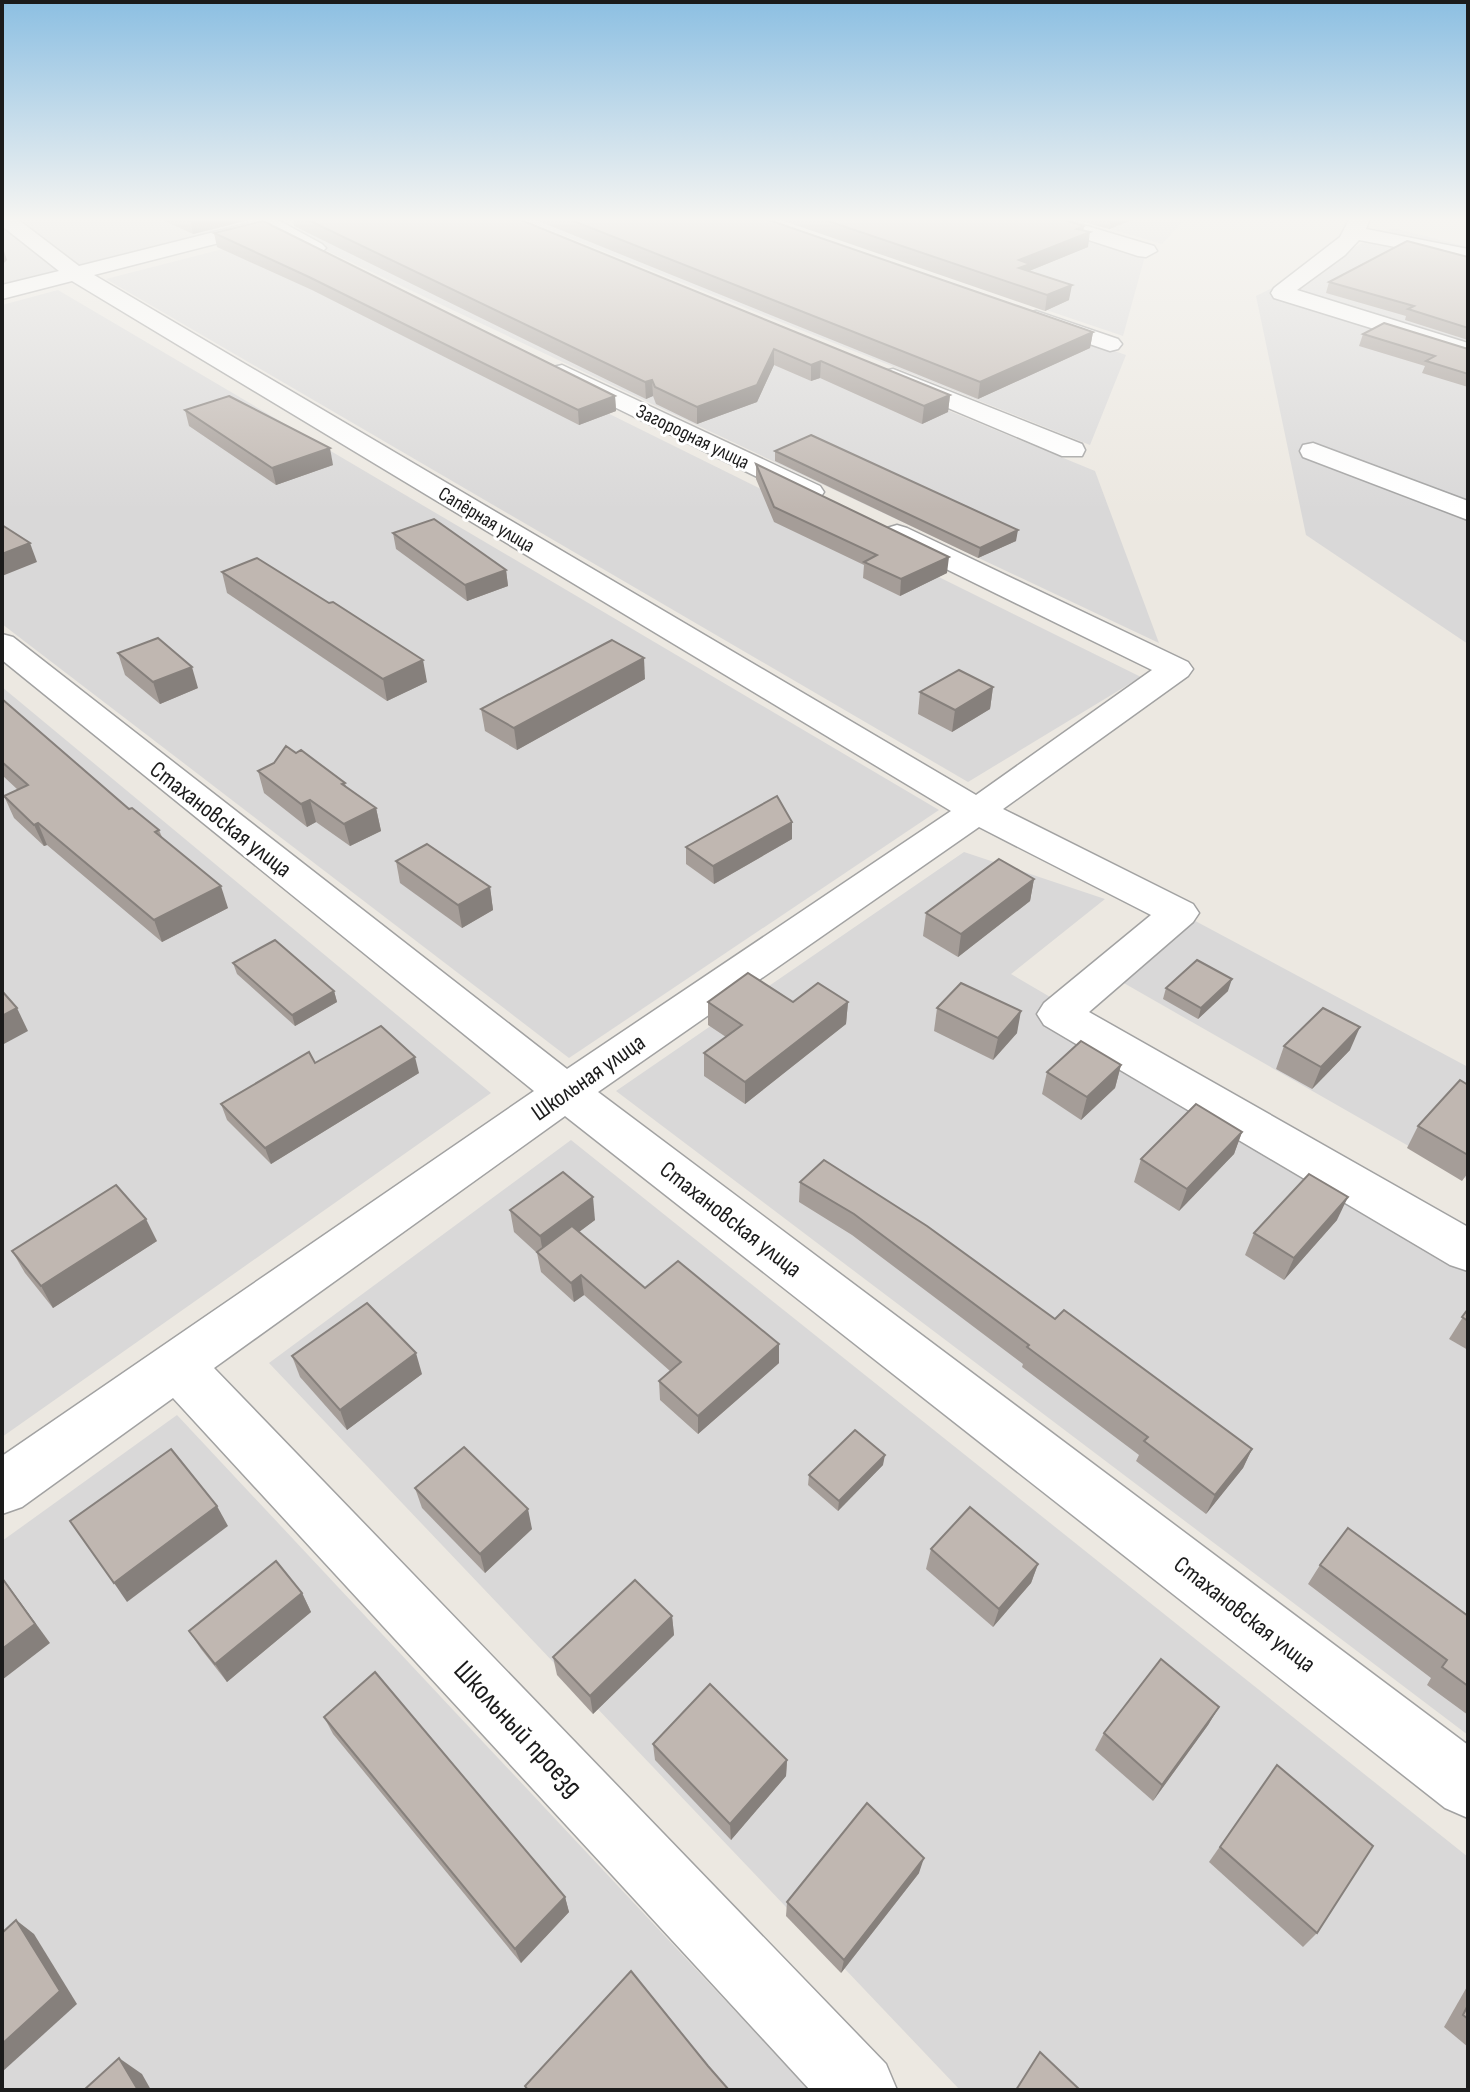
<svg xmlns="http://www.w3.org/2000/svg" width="1470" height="2092" font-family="'Sofia Sans Condensed',sans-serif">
  <rect width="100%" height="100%" fill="#ece8e1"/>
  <!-- residential -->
  <g fill="#d9d8d8">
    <path d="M2 218H225L238 225 2 288Z"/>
    <path d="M341 218H480L1095 471 1159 643 287 232Z"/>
    <path d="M520 218H731L1126 355 1090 445Z"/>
    <path d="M775 218H1022L1145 256 1123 336Z"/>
    <path d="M1074 218H1186L1162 244Z"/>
    <path d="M1393 228 1468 247V644L1306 535 1256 296Z"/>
    <path d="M258 240 1141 677 968 782 106 279Z"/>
    <path d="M58 290 939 810 569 1058 2 624V305Z"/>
    <path d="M2 687 491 1093 2 1437Z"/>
    <path d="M964 852 1105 899 1011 974 1468 1242V1735L616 1091Z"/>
    <path d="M1186 916 1468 1067V1180L1115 978Z"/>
    <path d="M571 1140 1468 1857V2090H960L269 1363Z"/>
    <path d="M177 1415 809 2090H2V1541Z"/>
  </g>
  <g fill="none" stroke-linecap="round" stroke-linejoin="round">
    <defs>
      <g id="minor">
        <path d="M2 218H16L79 266 250 223 246 218 278 220 322 244 326 248 322 252 315 254 266 231 94 275 976 795 1152 670 887 540 882 534 887 528 897 525 907 528 1188 662 1193 669 1188 676 1003 809 1193 904 1199 913 1193 922 1089 1012 1468 1227V1271L1450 1265 1044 1025 1037 1014 1044 1003 1151 915 979 827 598 1092 1468 1745V1818L1445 1808 565 1116 214 1368 886 2064 897 2090H810L173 1398 22 1507 2 1514V1456L534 1091 2 660V634L13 637 567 1069 951 811 72 281 2 299V285L59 271 2 226Z"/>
        <path d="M1030 218H1060L1154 246 1157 251 1146 257 1138 256 1033 222Z"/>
        <path d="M1350 218H1370L1366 229 1468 249V261L1359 240 1345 255 1297 290 1468 343V358L1274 298 1271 293 1274 288 1340 237Z"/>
        <path d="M1036 311 1118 339 1122 344 1118 349 1110 351 1028 323 1024 318 1028 313Z"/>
        <path d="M562 365 820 486 824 492 820 498 810 500 800 498 553 377 550 372 553 367Z"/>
        <path d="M893 369 1082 444 1085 450 1082 456H1062L884 381 881 376 884 371Z"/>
        <path d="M1313 443 1468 501V520L1303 457 1300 451 1303 445Z"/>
      </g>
    </defs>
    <!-- minor casing -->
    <use href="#minor" stroke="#a2a2a2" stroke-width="3"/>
    <!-- minor -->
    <use href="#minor" fill="#fff" fill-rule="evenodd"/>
  </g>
  <!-- wall -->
  <g fill="#a59d98">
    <path d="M158 218H245V221L193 234Z"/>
    <path d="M293 218H516L950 395 948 412 922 424 820 378 811 381 774 365 757 402 697 424 656 404 653 396 646 399 294 226Z"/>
    <path d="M531 218H763L1093 332 1090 348 978 399Z"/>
    <path d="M775 218H1058L1084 226 1083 230 1088 247 1029 271 1069 300 1045 311Z"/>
    <path d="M1069 218H1133L1132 220 1109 229Z"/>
    <path d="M214 233 615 396 616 411 579 425 312 290 217 247Z"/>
    <path d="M1468 257V340L1405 320 1406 316 1326 293 1329 282Z"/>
    <path d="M1363 334 1468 349V387L1422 373 1425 366 1359 346Z"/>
    <path d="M185 410 333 465 276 485 189 426Z"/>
    <path d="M775 451 1016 541 978 558 775 461Z"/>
    <path d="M756 464 947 573 900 596 863 578 864 565 774 522 756 479Z"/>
    <path d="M393 533 506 570 508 586 467 601 396 549Z"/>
    <path d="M222 572 427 682 387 701 227 593Z"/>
    <path d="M118 653 198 688 160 704 125 675Z"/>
    <path d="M645 679 517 750 485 731 481 709Z"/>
    <path d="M993 687 990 709 952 732 918 714 920 692Z"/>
    <path d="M2 699 129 809 159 830 162 837 228 908 162 942 47 845 44 846 14 818 4 796 18 790 2 775Z"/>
    <path d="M258 771 345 783 346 787 376 808 381 831 350 846 316 822 307 827 264 793Z"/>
    <path d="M792 822V839L714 884 686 864V847Z"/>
    <path d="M396 861 490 887 493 910 462 928 400 883Z"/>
    <path d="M1034 879 1030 901 958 957 923 936 926 913Z"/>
    <path d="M233 963 334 991 337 1002 295 1026 237 974Z"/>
    <path d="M1166 988 1228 991 1198 1019 1163 999Z"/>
    <path d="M708 1002H848L846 1024 745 1104 704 1076V1053L726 1037 708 1025Z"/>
    <path d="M937 1008 1017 1033 993 1060 934 1031Z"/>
    <path d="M1284 1046 1350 1050 1312 1089 1276 1069Z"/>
    <path d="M315 1063 419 1073 271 1164 227 1120 221 1104Z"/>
    <path d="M1121 1065 1115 1088 1081 1120 1042 1094 1047 1072Z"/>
    <path d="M1468 1085V1173L1462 1181 1407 1148 1418 1126Z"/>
    <path d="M1242 1132 1234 1154 1179 1211 1134 1182 1141 1159Z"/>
    <path d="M800 1182 1055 1319 1252 1449 1243 1468 1206 1514 1136 1461 1139 1455 1022 1367 1023 1364 852 1235 799 1202Z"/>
    <path d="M510 1210 595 1220 579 1232 645 1288 779 1344V1363L698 1434 660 1400 659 1381 670 1371 584 1295 574 1302 541 1272 537 1253 514 1232Z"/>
    <path d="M1337 1220 1284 1280 1245 1255 1254 1233Z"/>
    <path d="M157 1241 53 1308 25 1273 12 1251Z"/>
    <path d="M1468 1309V1350L1449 1339Z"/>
    <path d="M292 1356 422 1374 347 1430 300 1377Z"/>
    <path d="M883 1465 838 1511 808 1485 809 1475Z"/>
    <path d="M415 1488 532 1529 485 1573 422 1508Z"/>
    <path d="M931 1549 1038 1564 1031 1583 993 1627 926 1569Z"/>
    <path d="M1320 1565 1468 1616V1715L1427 1685 1431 1678 1308 1584Z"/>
    <path d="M302 1593 311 1612 227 1682 201 1649 189 1631Z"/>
    <path d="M672 1616 674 1635 593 1714 557 1675 553 1657Z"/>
    <path d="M1219 1707 1208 1725 1153 1801 1095 1750 1104 1733Z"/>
    <path d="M324 1717 565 1897 569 1912 521 1963 333 1734Z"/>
    <path d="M653 1744 787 1760 786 1776 731 1840 655 1760Z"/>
    <path d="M1277 1765 1317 1933 1303 1947 1209 1862Z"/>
    <path d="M919 1873 841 1973 786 1916 787 1902Z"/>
    <path d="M1468 1985V2047L1444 2027Z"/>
  </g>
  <!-- shaded-wall -->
  <g fill="#86807c">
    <path d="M197 218H245V221L193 234 190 219Z"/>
    <path d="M1111 218H1133L1132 220 1109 229Z"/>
    <path d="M1084 226 1082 235 1090 232 1088 247 1017 276 1019 260Z"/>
    <path d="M4 251 7 260 2 265V253Z"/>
    <path d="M1072 285 1069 300 1045 311 1047 295Z"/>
    <path d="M1093 332 1090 348 978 399 980 382Z"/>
    <path d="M774 349V365L757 402 697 424V407Z"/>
    <path d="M821 361 820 378 811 381V365Z"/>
    <path d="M652 380 653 396 646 399 645 382Z"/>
    <path d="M950 395 948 412 922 424 924 406Z"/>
    <path d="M615 396 616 411 579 425 578 410Z"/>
    <path d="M330 448 333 465 276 485 272 468Z"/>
    <path d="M1018 530 1016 541 978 558 980 548Z"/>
    <path d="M30 543 37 562 2 576V554Z"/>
    <path d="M949 557 947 573 900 596 901 579Z"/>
    <path d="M506 570 508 586 467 601 465 585Z"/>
    <path d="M644 658 645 679 517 750 514 728Z"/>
    <path d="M423 660 427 682 387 701 383 679Z"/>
    <path d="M192 667 198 688 160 704 153 682Z"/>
    <path d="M993 687 990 709 952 732 955 710Z"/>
    <path d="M310 800 316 822 307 827 301 804Z"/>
    <path d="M376 808 381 831 350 846 344 824Z"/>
    <path d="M792 822V839L714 884 713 866Z"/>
    <path d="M38 823 47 845 44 846 34 825Z"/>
    <path d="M1034 879 1030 901 958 957 961 934Z"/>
    <path d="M221 886 228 908 162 942 154 920Z"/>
    <path d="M490 887 493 910 462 928 458 905Z"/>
    <path d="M1232 979 1228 991 1198 1019 1201 1008Z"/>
    <path d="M334 991 337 1002 295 1026 292 1015Z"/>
    <path d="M848 1002 846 1024 745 1104V1082Z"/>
    <path d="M17 1008 28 1031 2 1045V1016Z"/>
    <path d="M1021 1011 1017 1033 993 1060 998 1038Z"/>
    <path d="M1360 1027 1350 1050 1312 1089 1321 1067Z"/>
    <path d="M415 1057 419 1073 271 1164 265 1148Z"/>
    <path d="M1121 1065 1115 1088 1081 1120 1087 1097Z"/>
    <path d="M1242 1132 1234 1154 1179 1211 1187 1189Z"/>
    <path d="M593 1197 595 1220 544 1258 540 1236Z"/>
    <path d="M1348 1197 1337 1220 1284 1280 1294 1258Z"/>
    <path d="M146 1219 157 1241 53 1308 41 1286Z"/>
    <path d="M581 1275 584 1295 574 1302 571 1283Z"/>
    <path d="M779 1344V1363L698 1434V1416Z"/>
    <path d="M416 1353 422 1374 347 1430 340 1410Z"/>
    <path d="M1252 1449 1243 1468 1206 1514 1215 1495Z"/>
    <path d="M885 1455 883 1465 838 1511 839 1501Z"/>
    <path d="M217 1506 228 1526 127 1602 114 1583Z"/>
    <path d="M528 1509 532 1529 485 1573 480 1554Z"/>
    <path d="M1038 1564 1031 1583 993 1627 999 1609Z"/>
    <path d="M2 1577 50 1643 2 1680Z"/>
    <path d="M302 1593 311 1612 227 1682 215 1664Z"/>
    <path d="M672 1616 674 1635 593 1714 590 1696Z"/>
    <path d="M1219 1707 1208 1725 1153 1801 1162 1785Z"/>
    <path d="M787 1760 786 1776 731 1840 730 1824Z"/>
    <path d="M924 1858 919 1873 841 1973 844 1960Z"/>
    <path d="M565 1897 569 1912 521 1963 515 1949Z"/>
    <path d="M16 1920 34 1934 77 2004 2 2072V2044Z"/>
    <path d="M119 2058 142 2074 151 2090H138Z"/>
  </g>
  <!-- building -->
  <g fill="#c0b7b1" stroke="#86807c" stroke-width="2">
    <path d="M304 218H516L950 395 924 406 821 361 811 365 774 349 757 385 697 407 655 387 652 380 645 382Z"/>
    <path d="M566 218H763L1093 332 980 382Z"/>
    <path d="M819 218H1058L1084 226 1077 229 1090 232 1019 260 1030 264 1019 268 1072 285 1047 295Z"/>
    <path d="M263 221 615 396 578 410 309 277 214 233Z"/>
    <path d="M1407 241 1468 257V328L1408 309 1414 306 1329 282Z"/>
    <path d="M1384 323 1468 349V374L1426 361 1435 356 1363 334Z"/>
    <path d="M229 396 330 448 272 468 185 410Z"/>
    <path d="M811 435 1018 530 980 548 775 451Z"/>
    <path d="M756 464 949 557 901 579 864 562 877 555 774 507Z"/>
    <path d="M434 519 506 570 465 585 393 533Z"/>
    <path d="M2 525 30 543 2 554Z"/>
    <path d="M257 558 329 603 333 602 423 660 383 679 222 572Z"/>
    <path d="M158 638 192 667 153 682 118 653Z"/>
    <path d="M612 640 644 658 514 728 481 709Z"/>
    <path d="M959 670 993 687 955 710 920 692Z"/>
    <path d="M2 699 129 809 132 808 159 830 155 832 221 886 154 920 38 823 34 825 4 796 28 785 2 762Z"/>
    <path d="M286 746 296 753 301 750 345 783 342 784 376 808 344 824 310 800 301 804 258 771 274 763Z"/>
    <path d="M777 796 792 822 713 866 686 847Z"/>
    <path d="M427 844 490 887 458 905 396 861Z"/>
    <path d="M999 859 1034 879 961 934 926 913Z"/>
    <path d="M275 940 334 991 292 1015 233 963Z"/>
    <path d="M1197 960 1232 979 1201 1008 1166 988Z"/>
    <path d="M748 973 793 1002 818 983 848 1002 745 1082 704 1053 742 1025 708 1002Z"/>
    <path d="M961 983 1021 1011 998 1038 937 1008Z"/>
    <path d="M2 991 17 1008 2 1016Z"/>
    <path d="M1323 1008 1360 1027 1321 1067 1284 1046Z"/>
    <path d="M381 1026 415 1057 265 1148 221 1104 309 1052 315 1063Z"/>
    <path d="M1081 1041 1121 1065 1087 1097 1047 1072Z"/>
    <path d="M1460 1080 1468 1085V1155L1418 1126Z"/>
    <path d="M1196 1104 1242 1132 1187 1189 1141 1159Z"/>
    <path d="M824 1160 927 1226 1055 1319 1064 1310 1252 1449 1215 1495 1144 1441 1148 1437 1027 1347 1029 1345 854 1214 800 1182Z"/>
    <path d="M563 1172 593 1197 540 1236 510 1210Z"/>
    <path d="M1309 1174 1348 1197 1294 1258 1254 1233Z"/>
    <path d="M116 1185 146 1219 41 1286 12 1251Z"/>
    <path d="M572 1226 645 1288 678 1261 779 1344 698 1416 659 1381 681 1362 581 1275 571 1283 537 1252Z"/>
    <path d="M367 1303 416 1353 340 1410 292 1356Z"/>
    <path d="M1468 1309V1321L1462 1317Z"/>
    <path d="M855 1430 885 1455 839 1501 809 1475Z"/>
    <path d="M464 1447 528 1509 480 1554 415 1488Z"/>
    <path d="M171 1449 217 1506 114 1583 70 1521Z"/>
    <path d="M970 1507 1038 1564 999 1609 931 1549Z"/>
    <path d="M1348 1528 1468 1616V1686L1442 1667 1447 1660 1320 1565Z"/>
    <path d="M276 1561 302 1593 215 1664 189 1631Z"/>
    <path d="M2 1578 35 1624 2 1649Z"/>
    <path d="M635 1580 672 1616 590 1696 553 1657Z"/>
    <path d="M1161 1659 1219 1707 1162 1785 1104 1733Z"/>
    <path d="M375 1672 565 1897 515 1949 324 1717Z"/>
    <path d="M710 1684 787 1760 730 1824 653 1744Z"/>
    <path d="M1277 1765 1373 1846 1317 1933 1220 1847Z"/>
    <path d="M867 1803 924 1858 844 1960 787 1902Z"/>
    <path d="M16 1920 60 1991 2 2044V1933Z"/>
    <path d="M631 1971 708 2066 729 2090H528L525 2086Z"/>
    <path d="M1468 2005V2019L1463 2015Z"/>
    <path d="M1040 2052 1080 2090H1016Z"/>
    <path d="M119 2058 138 2090H84Z"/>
  </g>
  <!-- sky -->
  <linearGradient id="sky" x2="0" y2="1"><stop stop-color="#8cbfe2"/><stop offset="0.43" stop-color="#f6f5f2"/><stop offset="1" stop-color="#f6f5f2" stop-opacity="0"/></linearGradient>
  <rect width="1470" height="510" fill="url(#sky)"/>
  <g text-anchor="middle" stroke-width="6" stroke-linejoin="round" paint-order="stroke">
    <!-- far-street labels -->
    <g font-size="20" fill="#1b1b1b" stroke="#fff">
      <text transform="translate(693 436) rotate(26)" y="7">Загородная улица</text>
      <text transform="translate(487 519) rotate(31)" y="7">Сапёрная улица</text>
    </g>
    <!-- street labels -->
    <g font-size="24" fill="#1b1b1b" stroke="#fff">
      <text transform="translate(221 819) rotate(38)" y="8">Стахановская улица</text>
      <text transform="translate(588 1077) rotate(-35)" y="8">Школьная улица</text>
      <text transform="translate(731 1219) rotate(38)" y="8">Стахановская улица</text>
      <text transform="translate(1245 1614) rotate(38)" y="8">Стахановская улица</text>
    </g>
    <!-- near-street labels -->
    <g font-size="28" fill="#1b1b1b" stroke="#fff">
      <text transform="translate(519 1728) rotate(47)" y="10">Школьный проезд</text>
    </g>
  </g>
  <!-- border -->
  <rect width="1470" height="2092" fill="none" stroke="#1b1b1b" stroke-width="8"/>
</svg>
